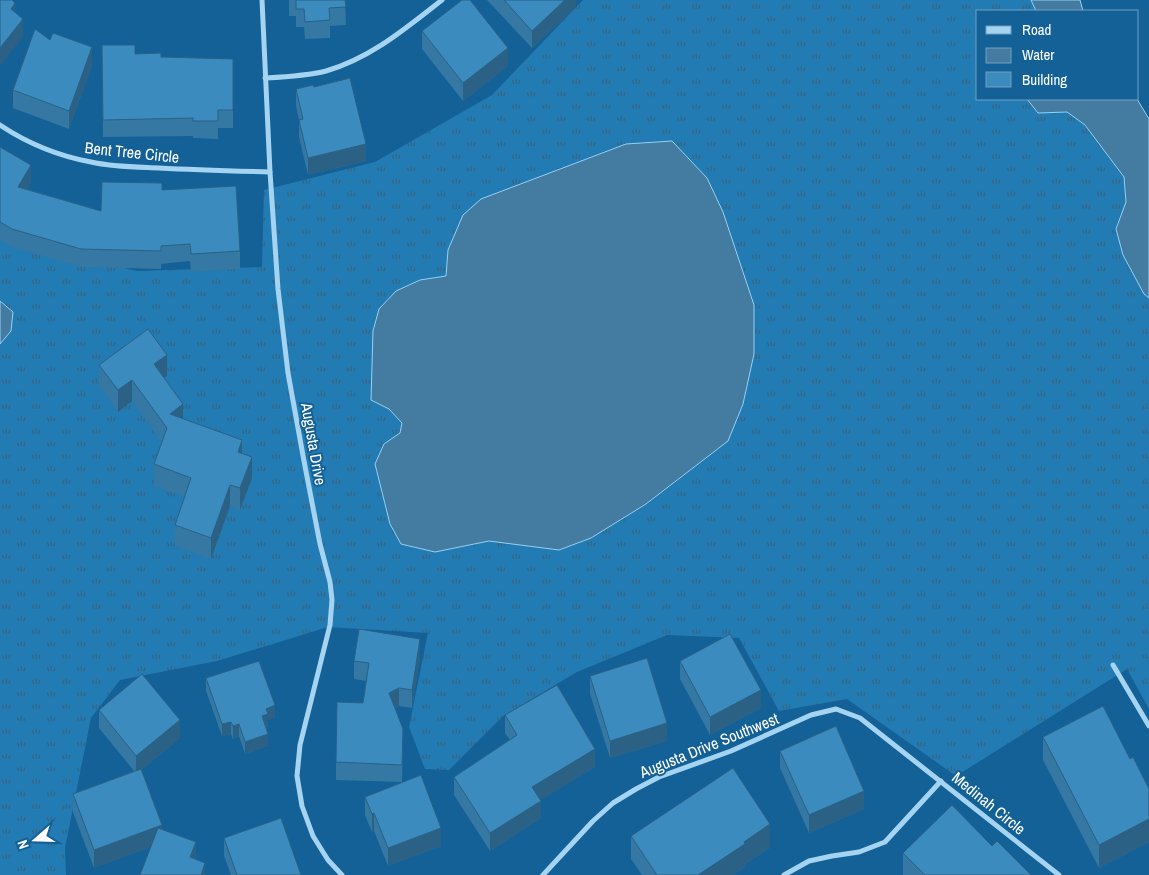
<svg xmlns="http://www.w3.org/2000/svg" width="1149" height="875" font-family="'Archivo Narrow',sans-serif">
  <defs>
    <pattern id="grass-tufts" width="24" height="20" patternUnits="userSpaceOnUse" patternTransform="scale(1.25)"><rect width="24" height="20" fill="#227bb3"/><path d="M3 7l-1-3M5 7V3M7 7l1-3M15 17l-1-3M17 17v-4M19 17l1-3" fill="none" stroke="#376480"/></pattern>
  </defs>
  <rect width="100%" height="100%" fill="#136196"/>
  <!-- grass -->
  <path fill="url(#grass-tufts)" fill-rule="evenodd" d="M583 0H1031L1036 11H978V99H1027L1038 113 1067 111 1085 125 1124 177 1126 202 1116 229 1144 294 1149 298V709L1127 669 956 776 847 699 779 711 739 638 667 635 577 672 503 716 449 770 425 769 409 727 428 633 328 627 217 661 120 680 91 718 65 848 66 875H0V344L11 331 13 313 0 301V238L137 271 262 267 264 190 375 162 492 95ZM672 142 707 178 723 212 754 305 728 441 647 504 591 538 559 550 489 541 435 552 384 444 400 433 402 423 389 409 379 309 396 291 420 280 446 276 448 250 481 199 626 144Z"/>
  <!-- water -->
  <g fill="#447ba0" stroke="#96d1f5">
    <path d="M1031 0H1080L1083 11H1036Z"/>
    <path d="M1027 99H1137L1149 119V298L1144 294 1123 255 1116 229 1126 202 1124 177 1085 125 1067 112 1038 113Z"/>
    <path d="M672 141 707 178 723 212 754 305V354L743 404 728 441 646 504 591 538 559 550 489 541 435 552 401 544 390 524 375 464 384 444 400 433 402 423 389 409 371 400 373 331 379 309 396 291 420 280 446 276 448 250 463 215 481 199 626 144Z"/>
    <path d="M0 301 13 312 11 331 0 344Z"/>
  </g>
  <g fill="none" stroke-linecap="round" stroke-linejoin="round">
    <!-- minor -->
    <g stroke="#a4d4f2" stroke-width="5">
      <path d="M262 0 270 172 278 289 288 373 304 461 320 544 330 582 332 600 330 625 300 745 297 776 302 806 313 836 328 860 342 875"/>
      <path d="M265 78C285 77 307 76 326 71 371 58 406 28 442 0"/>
      <path d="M0 125C27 143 59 156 91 162 113 167 137 167 159 168 196 170 233 171 270 172"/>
      <path d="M1113 665 1149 726"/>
      <path d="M543 875 593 821 613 803 636 789 659 777 731 751 811 715 836 709 860 718 1059 875"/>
      <path d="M784 875 809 861 832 856 859 852 885 842 941 781"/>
    </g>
  </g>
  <!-- wall -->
  <g fill="#3478a3">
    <path d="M289 0H345L346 25 330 26V38L305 39 304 27H296V16H289Z"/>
    <path d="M487 0H576V7L532 48Z"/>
    <path d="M422 31 508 66 463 101 422 49Z"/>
    <path d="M102 45 135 54 161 57 233 59V128H218V139L193 138V136L103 137Z"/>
    <path d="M92 65 69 129 13 108V90Z"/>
    <path d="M314 87 366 161 308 175 299 137V120L296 106V89Z"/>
    <path d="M0 147 31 183 27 189 101 211 162 190 240 251V269L191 272 190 261 161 264V269L81 267 12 247 0 240Z"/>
    <path d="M99 365 167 376 164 378 183 419 242 453 252 478 240 510 230 506 211 559 175 546V525L185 497 154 486V464L162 442 132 401 118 412 99 386Z"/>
    <path d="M420 657 412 708 399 706 395 708 403 747 402 782 336 780V762L363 703 366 681 354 679V661Z"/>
    <path d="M680 661 761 708 710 735 680 679Z"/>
    <path d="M590 676 667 741 610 758 590 694Z"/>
    <path d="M206 678 275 717 268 720V726L266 727 268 746 245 754 239 736 233 739 231 734 222 736 206 691Z"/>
    <path d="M99 710 180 738 141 770 162 829 196 860 205 875 151 847 94 868 73 812V794L134 771 99 728Z"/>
    <path d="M505 715 595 767 540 800 541 818 490 851 454 795V777L510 740 505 733Z"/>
    <path d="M1043 737 1130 759 1149 789V842L1099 868 1043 760Z"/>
    <path d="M780 751 864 809 809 833 780 768Z"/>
    <path d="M365 797 441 846 388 866 374 831 372 832 365 815Z"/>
    <path d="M631 836 770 848 745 864V867L733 875H642L631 859Z"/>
    <path d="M224 838 301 875H231L224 856Z"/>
    <path d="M992 846 1031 875H903V853Z"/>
  </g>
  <!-- shaded-wall -->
  <g fill="#2a6185">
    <path d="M565 0H576V7L532 48V31Z"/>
    <path d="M15 3V21L11 9Z"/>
    <path d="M23 19V37L0 66V48Z"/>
    <path d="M92 47V65L69 129V111Z"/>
    <path d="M508 48V66L463 101V83Z"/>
    <path d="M366 144V161L308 175V158Z"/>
    <path d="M31 165V183L18 205V187Z"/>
    <path d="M167 355V376L154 385V364Z"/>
    <path d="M132 380V401L118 412V390Z"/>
    <path d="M183 404V425L170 414Z"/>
    <path d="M242 440V461L238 452Z"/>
    <path d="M252 457V478L240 510V488Z"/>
    <path d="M230 485V506L211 559V538Z"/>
    <path d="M420 639V657L412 708V690Z"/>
    <path d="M399 688V706L389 710V693Z"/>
    <path d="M761 690V708L710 735V717Z"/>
    <path d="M275 705V717L268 720V726L262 728V716L266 709Z"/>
    <path d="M180 720V738L136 774V756Z"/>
    <path d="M231 722V734L222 736V724Z"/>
    <path d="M667 723V741L610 758V741Z"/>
    <path d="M239 724V736L233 739V726Z"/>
    <path d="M403 729V747L402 782V765Z"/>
    <path d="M268 734V746L245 754V742Z"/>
    <path d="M595 749V767L532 805V787Z"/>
    <path d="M864 791V809L809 833V815Z"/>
    <path d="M541 801V818L490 851V833Z"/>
    <path d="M374 813V831L372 832V814Z"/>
    <path d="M1149 819V842L1099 868V845Z"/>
    <path d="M770 824V848L745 864V867L733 875H698L744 842Z"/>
    <path d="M162 825V843L94 868V850Z"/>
    <path d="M441 828V846L388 866V848Z"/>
    <path d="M196 842V860L190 857Z"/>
    <path d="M205 863V875H201Z"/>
  </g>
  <!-- building -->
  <g fill="#3c8bbe" stroke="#2a6185">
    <path d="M0 0H12L15 3 11 9 23 19 0 48Z"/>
    <path d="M296 0H345L346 7 329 8 330 20 305 22 304 9H296Z"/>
    <path d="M462 0H470L508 48 463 83 422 31Z"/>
    <path d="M504 0H565L532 31Z"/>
    <path d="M35 29 50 40 53 33 92 47 69 111 13 90Z"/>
    <path d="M102 45H135V54L161 53V57L233 59V110H218V121H193V118L103 120Z"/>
    <path d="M350 78 366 144 308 158 299 120 303 119 296 89 313 85 314 87Z"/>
    <path d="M0 147 31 165 18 187 101 211 102 182 162 183V190L236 186 240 251 191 254 190 244 161 246V251L81 249 12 229 0 222Z"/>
    <path d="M148 329 167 355 154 364 183 404 170 414 242 440 238 452 252 457 240 488 230 485 211 538 175 525 191 478 154 464 167 428 132 380 118 390 99 365Z"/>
    <path d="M359 629 420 639 412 690 399 688 389 693 403 729 402 765 336 762 337 702 363 703 369 663 354 661Z"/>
    <path d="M730 634 761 690 710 717 680 661Z"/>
    <path d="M647 658 667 723 610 741 590 676Z"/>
    <path d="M259 661 275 705 266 709 268 714 262 716 268 734 245 742 239 724 233 726 231 722 222 724 206 678Z"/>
    <path d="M142 674 180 720 136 756 99 710Z"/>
    <path d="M557 685 595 749 532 787 541 801 490 833 454 777 517 735 505 715Z"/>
    <path d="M1103 706 1130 759 1133 757 1149 789V819L1099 845 1043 737Z"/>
    <path d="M836 726 864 791 809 815 780 751Z"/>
    <path d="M733 768 770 824 744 842 745 844 698 875H657L631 836Z"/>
    <path d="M141 769 162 825 94 850 73 794Z"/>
    <path d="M421 775 441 828 388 848 374 813 372 814 365 797Z"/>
    <path d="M952 805 992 846 997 841 1031 875H925L903 853Z"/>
    <path d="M281 818 301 875H237L224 838Z"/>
    <path d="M158 828 196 842 190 857 205 863 201 875H140Z"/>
  </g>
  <g text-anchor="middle" stroke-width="4" stroke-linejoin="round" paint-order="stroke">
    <!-- street labels -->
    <g font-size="16" fill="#fff" stroke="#136196">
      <text transform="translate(132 152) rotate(6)" y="6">Bent Tree Circle</text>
      <text transform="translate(314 444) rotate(80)" y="6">Augusta Drive</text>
      <text transform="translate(709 745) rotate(-22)" y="6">Augusta Drive Southwest</text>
      <text transform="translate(989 803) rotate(39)" y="6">Medinah Circle</text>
    </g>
  </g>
  <!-- legend -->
  <rect x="976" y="10" width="162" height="90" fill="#136196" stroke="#71a0c0"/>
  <rect x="986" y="26" width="25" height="8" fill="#a4d4f2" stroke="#71a0c0"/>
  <text x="1022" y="35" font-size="15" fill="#ffffff">Road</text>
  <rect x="986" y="48" width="25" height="15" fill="#447ba0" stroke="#71a0c0"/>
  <text x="1022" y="60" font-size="15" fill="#ffffff">Water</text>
  <rect x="986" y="72" width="25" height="15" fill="#3c8bbe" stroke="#71a0c0"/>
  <text x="1022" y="85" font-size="15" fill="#ffffff">Building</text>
  <!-- north arrow -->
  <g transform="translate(35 840) rotate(250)" stroke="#136196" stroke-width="4" paint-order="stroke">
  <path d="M0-4L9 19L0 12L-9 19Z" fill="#ffffff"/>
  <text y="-8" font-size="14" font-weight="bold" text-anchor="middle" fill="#ffffff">N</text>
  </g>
</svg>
